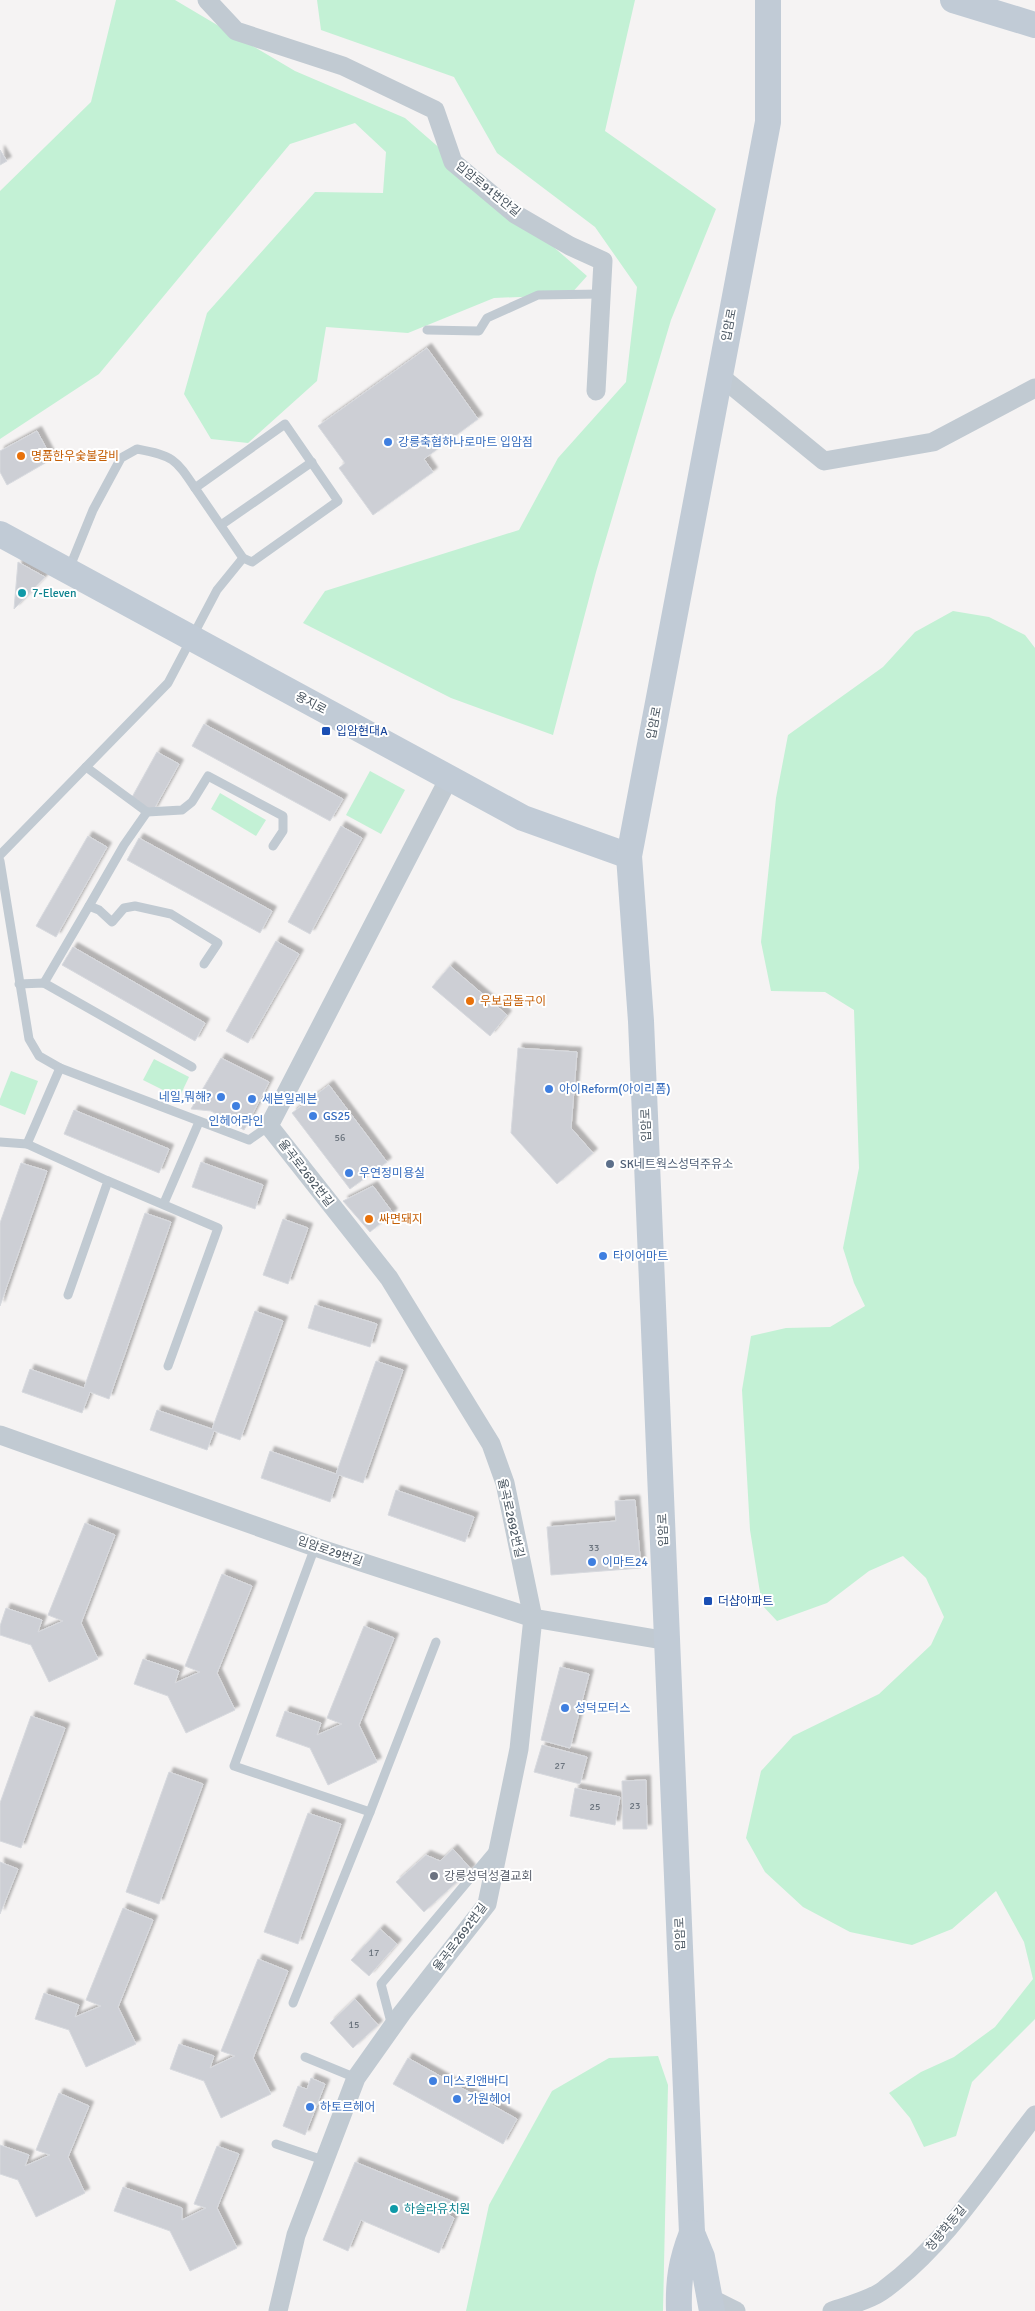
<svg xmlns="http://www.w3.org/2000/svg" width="1035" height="2311" font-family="Signika,'Noto Sans KR',sans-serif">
  <defs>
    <filter id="shadow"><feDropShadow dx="4.5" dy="-4.5" stdDeviation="1" flood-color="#0004"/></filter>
  </defs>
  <rect width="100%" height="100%" fill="#f5f3f3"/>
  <!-- green -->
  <g fill="#c3f1d5">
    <path d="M116 0H175L295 71 405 118 587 276 570 295 494 298 408 333 326 327 317 381 248 443 211 439 184 394 207 313 315 192 383 193 386 152 355 123 290 144 99 374 0 439V191L91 102Z"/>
    <path d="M317 0H635L605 131 716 209 671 320 596 572 553 735 451 698 303 623 325 591 519 530 558 458 626 382 637 287 595 227 497 153 454 77 321 30Z"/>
    <path d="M953 611 989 617 1025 635 1035 648V2019L972 2082 956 2136 924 2147 910 2118 889 2093 921 2072 954 2057 995 2027 1033 1979 1024 1942 996 1891 952 1929 912 1945 850 1932 803 1907 765 1872 746 1838 761 1771 793 1736 879 1694 931 1645 944 1617 926 1578 903 1556 869 1571 827 1603 777 1621 762 1605 750 1530 742 1390 751 1336 786 1328 830 1327 865 1306 854 1283 843 1248 859 1168 854 1010 825 992 771 991 761 942 776 798 788 735 883 667 915 632Z"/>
    <path d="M370 771 405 790 381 834 346 815Z"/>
    <path d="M220 793 266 820 256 836 211 809Z"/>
    <path d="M154 1059 189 1077 179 1098 143 1080Z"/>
    <path d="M11 1071 38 1081 25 1115 0 1105V1099Z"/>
    <path d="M658 2056 668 2085 663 2311H466L489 2205 552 2091 609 2058Z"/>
  </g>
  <!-- building -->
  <g fill="#cdcfd5" stroke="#d7d9de" filter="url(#shadow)">
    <path d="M0 150 7 161 0 165Z"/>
    <path d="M427 348 478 419 424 459 433 472 373 515 339 468 345 463 318 426Z"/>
    <path d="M37 431 52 459 7 485 0 472V451Z"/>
    <path d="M18 562 45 577 14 609Z"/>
    <path d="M204 724 343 799 330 821 192 746Z"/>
    <path d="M157 752 179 764 153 811 131 799Z"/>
    <path d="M341 826 362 838 310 934 288 922Z"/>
    <path d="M88 836 107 847 56 937 36 926Z"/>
    <path d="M139 838 272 911 260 933 127 860Z"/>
    <path d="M276 941 299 954 248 1043 226 1031Z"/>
    <path d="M73 947 205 1023 195 1041 62 965Z"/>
    <path d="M450 966 507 1015 490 1036 432 987Z"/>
    <path d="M518 1048 577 1052 571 1128 593 1153 557 1184 511 1133Z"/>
    <path d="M221 1058 269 1082 244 1130 211 1111 191 1109Z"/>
    <path d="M329 1085 387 1162 350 1189 292 1113Z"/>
    <path d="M74 1110 169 1149 159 1173 64 1134Z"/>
    <path d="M201 1162 263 1185 255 1209 192 1187Z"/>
    <path d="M21 1163 47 1171 0 1306V1223Z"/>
    <path d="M373 1186 393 1213 370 1232 343 1201Z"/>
    <path d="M145 1213 171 1222 109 1399 90 1392 82 1413 22 1392 30 1369 84 1388Z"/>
    <path d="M283 1219 308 1228 288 1284 263 1275Z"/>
    <path d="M315 1305 377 1324 370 1347 308 1328Z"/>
    <path d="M255 1311 283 1321 240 1440 214 1431 207 1450 150 1430 157 1410 212 1429Z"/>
    <path d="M376 1361 403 1370 363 1483 339 1475 330 1502 261 1478 270 1451 336 1474Z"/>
    <path d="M396 1490 474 1517 465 1542 388 1515Z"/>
    <path d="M635 1500 641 1568 551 1575 547 1527 616 1521 615 1501Z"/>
    <path d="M85 1523 115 1535 81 1623 98 1659 49 1682 31 1645 0 1635V1626L6 1608 42 1620 38 1632 63 1621 48 1615Z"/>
    <path d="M222 1574 252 1586 217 1673 235 1710 186 1733 168 1696 134 1684 143 1659 179 1671 175 1683 200 1672 185 1666Z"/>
    <path d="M364 1626 394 1638 359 1725 377 1762 328 1785 310 1748 276 1736 285 1711 321 1723 317 1735 342 1724 327 1718Z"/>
    <path d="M560 1667 589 1674 570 1748 541 1740Z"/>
    <path d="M31 1716 65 1728 21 1848 0 1841V1803Z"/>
    <path d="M542 1745 587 1757 580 1784 534 1772Z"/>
    <path d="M169 1772 203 1784 159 1904 126 1892Z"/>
    <path d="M646 1780 647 1829H623L622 1781Z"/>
    <path d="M575 1788 620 1797 615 1825 570 1816Z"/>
    <path d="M308 1813 341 1824 298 1944 264 1932Z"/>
    <path d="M453 1849 471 1869 424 1912 396 1882 426 1855 440 1861Z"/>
    <path d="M0 1862 18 1869 0 1914Z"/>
    <path d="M123 1908 153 1920 118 2007 136 2044 86 2067 69 2030 35 2019 44 1993 79 2005 75 2017 101 2006 86 2000Z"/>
    <path d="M380 1929 397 1944 369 1976 351 1960Z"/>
    <path d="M258 1959 288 1971 253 2058 271 2094 221 2118 204 2081 170 2069 179 2044 214 2056 210 2068 235 2056 221 2051Z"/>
    <path d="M355 1999 378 2025 353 2048 330 2023Z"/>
    <path d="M408 2058 517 2119 503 2144 393 2084Z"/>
    <path d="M311 2078 325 2084 305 2135 283 2126 298 2086 307 2089Z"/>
    <path d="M59 2093 89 2106 68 2157 85 2193 36 2217 18 2180 0 2174V2145L29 2155 25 2166 50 2155 36 2150Z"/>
    <path d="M217 2146 239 2154 217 2208 237 2248 190 2271 170 2231 114 2211 123 2187 182 2208V2220L206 2208 194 2204Z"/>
    <path d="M355 2162 454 2202 449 2215 454 2218 439 2253 361 2220 348 2251 323 2240Z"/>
  </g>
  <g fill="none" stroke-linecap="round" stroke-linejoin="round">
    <!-- lane -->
    <g stroke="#c1cad2" stroke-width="9">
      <path d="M427 330 479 331 487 318 538 295 601 294"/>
      <path d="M285 424 338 501 252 562 243 558 195 488Z"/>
      <path d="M221 525 312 462"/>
      <path d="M69 569 93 510 121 458 137 449C173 456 175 458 195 488"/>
      <path d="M86 767 147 812 182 810 192 802 208 776 283 816V831L273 846"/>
      <path d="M147 812 124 845 89 906 99 910 112 922 124 908 135 906 171 914 218 943 204 964"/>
      <path d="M0 855 168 683 217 590 243 558"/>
      <path d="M0 861 29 1039 39 1056 60 1068 249 1140 269 1126"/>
      <path d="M44 983 89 906"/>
      <path d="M19 984 44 983 192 1067"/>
      <path d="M0 1142 27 1144 60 1068"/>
      <path d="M27 1144 108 1181 68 1295"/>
      <path d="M108 1181 218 1228 168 1366"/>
      <path d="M164 1203 199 1122"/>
      <path d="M315 1547 234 1766 370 1812 436 1642"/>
      <path d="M293 2003 370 1812"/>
      <path d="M392 2026 381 1984 494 1850"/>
      <path d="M305 2057 356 2078"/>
      <path d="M276 2144 323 2160"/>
    </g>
    <!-- street -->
    <g stroke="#c1cad2" stroke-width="19">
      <path d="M207 0 236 31 343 66 435 110 453 162 515 214 570 246 603 261 596 391"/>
      <path d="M720 376 824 461 933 442 1035 388"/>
      <path d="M0 1435 315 1547 533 1618 668 1641"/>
      <path d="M708 2297 736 2311"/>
      <path d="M278 2311 296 2235 356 2078 402 2013 487 1904 519 1749 533 1618 505 1483 491 1444 389 1278 269 1126 449 778"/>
      <path d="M832 2311C847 2306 873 2299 885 2289 946 2244 989 2174 1035 2115"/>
    </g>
    <!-- secondary -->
    <g stroke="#c1cbd6" stroke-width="26">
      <path d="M953 0 1035 25"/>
      <path d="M0 534 523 818 629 856"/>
      <path d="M692 2233 641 1021 629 856 768 122V0"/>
      <path d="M679 2311C678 2281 681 2261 692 2233L702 2257 712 2311"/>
    </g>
  </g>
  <!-- markers -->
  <g fill="#3f7fe0" stroke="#fff" stroke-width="2">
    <circle cx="388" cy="442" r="5"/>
    <circle cx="549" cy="1089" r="5"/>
    <circle cx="221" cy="1097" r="5"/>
    <circle cx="252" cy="1099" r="5"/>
    <circle cx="236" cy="1106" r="5"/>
    <circle cx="313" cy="1116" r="5"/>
    <circle cx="349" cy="1173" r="5"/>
    <circle cx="603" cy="1256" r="5"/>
    <circle cx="592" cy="1562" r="5"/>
    <circle cx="565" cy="1708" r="5"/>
    <circle cx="433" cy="2081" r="5"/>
    <circle cx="457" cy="2099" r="5"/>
    <circle cx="310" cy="2107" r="5"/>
  </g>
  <g fill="#e8710a" stroke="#fff" stroke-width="2">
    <circle cx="21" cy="456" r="5"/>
    <circle cx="470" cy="1001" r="5"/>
    <circle cx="369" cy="1219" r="5"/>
  </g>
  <g fill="#0f9aa8" stroke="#fff" stroke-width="2">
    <circle cx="22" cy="593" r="5"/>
    <circle cx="394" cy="2209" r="5"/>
  </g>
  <g fill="#1a4fb4" stroke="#fff" stroke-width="2">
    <rect x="321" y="726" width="10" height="10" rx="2.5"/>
    <rect x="703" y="1596" width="10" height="10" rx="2.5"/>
  </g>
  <circle fill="#5c6f8a" stroke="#fff" stroke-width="2" cx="610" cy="1164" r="5"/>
  <circle fill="#6b7280" stroke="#fff" stroke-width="2" cx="434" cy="1876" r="5"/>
  <g text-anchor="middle" stroke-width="4" stroke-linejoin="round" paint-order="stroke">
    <!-- number labels -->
    <g font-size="10" fill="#6b747e">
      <text x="340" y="1141">56</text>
      <text x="594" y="1551">33</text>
      <text x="560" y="1769">27</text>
      <text x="635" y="1809">23</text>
      <text x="595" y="1810">25</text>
      <text x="374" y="1956">17</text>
      <text x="354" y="2028">15</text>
    </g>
    <!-- street labels -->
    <g font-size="12" fill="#4a5661" stroke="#fff">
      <text transform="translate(488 189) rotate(39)" y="4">입암로91번안길</text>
      <text transform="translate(729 325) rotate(-79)" y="4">입암로</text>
      <text transform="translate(311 703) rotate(28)" y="4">용지로</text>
      <text transform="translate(654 723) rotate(-79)" y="4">입암로</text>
      <text transform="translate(646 1125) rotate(-92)" y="4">입암로</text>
      <text transform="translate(306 1173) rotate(52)" y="4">율곡로2692번길</text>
      <text transform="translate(511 1518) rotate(77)" y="4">율곡로2692번길</text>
      <text transform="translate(663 1530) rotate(-92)" y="4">입암로</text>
      <text transform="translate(330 1551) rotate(19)" y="4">입암로29번길</text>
      <text transform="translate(680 1934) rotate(-92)" y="4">입암로</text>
      <text transform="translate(460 1937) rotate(-53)" y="4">율곡로2692번길</text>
      <text transform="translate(946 2228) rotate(-50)" y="4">청량학동길</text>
    </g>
    <!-- shop labels -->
    <g font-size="12" fill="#366cbe" stroke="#fff" text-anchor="start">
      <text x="398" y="446">강릉축협하나로마트 입암점</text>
      <text x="559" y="1093">아이Reform(아이리폼)</text>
      <text x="211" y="1101" text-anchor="end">네일,뭐해?</text>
      <text x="262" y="1103">세븐일레븐</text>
      <text x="323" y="1120">GS25</text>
      <text x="236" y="1125" text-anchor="middle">인헤어라인</text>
      <text x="359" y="1177">우연정미용실</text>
      <text x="613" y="1260">타이어마트</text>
      <text x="602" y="1566">이마트24</text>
      <text x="575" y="1712">성덕모터스</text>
      <text x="443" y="2085">미스킨앤바디</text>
      <text x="467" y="2103">가원헤어</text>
      <text x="320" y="2111">하토르헤어</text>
    </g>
    <!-- food labels -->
    <g font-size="12" fill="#c56008" stroke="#fff" text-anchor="start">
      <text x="31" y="460">명품한우숯불갈비</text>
      <text x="480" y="1005">우보곱돌구이</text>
      <text x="379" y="1223">싸면돼지</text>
    </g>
    <!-- culture labels -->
    <g font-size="12" fill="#0d838f" stroke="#fff" text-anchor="start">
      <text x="32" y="597">7-Eleven</text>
      <text x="404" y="2213">하슬라유치원</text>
    </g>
    <!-- transit labels -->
    <g font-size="12" fill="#164399" stroke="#fff" text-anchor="start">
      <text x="336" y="735">입암현대A</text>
      <text x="718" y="1605">더샵아파트</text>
    </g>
    <!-- service labels -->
    <g font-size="12" fill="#4e5e75" stroke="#fff" text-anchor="start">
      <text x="620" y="1168">SK네트웍스성덕주유소</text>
    </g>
    <!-- worship labels -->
    <g font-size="12" fill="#5b616d" stroke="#fff" text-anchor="start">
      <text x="444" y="1880">강릉성덕성결교회</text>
    </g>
  </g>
</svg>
